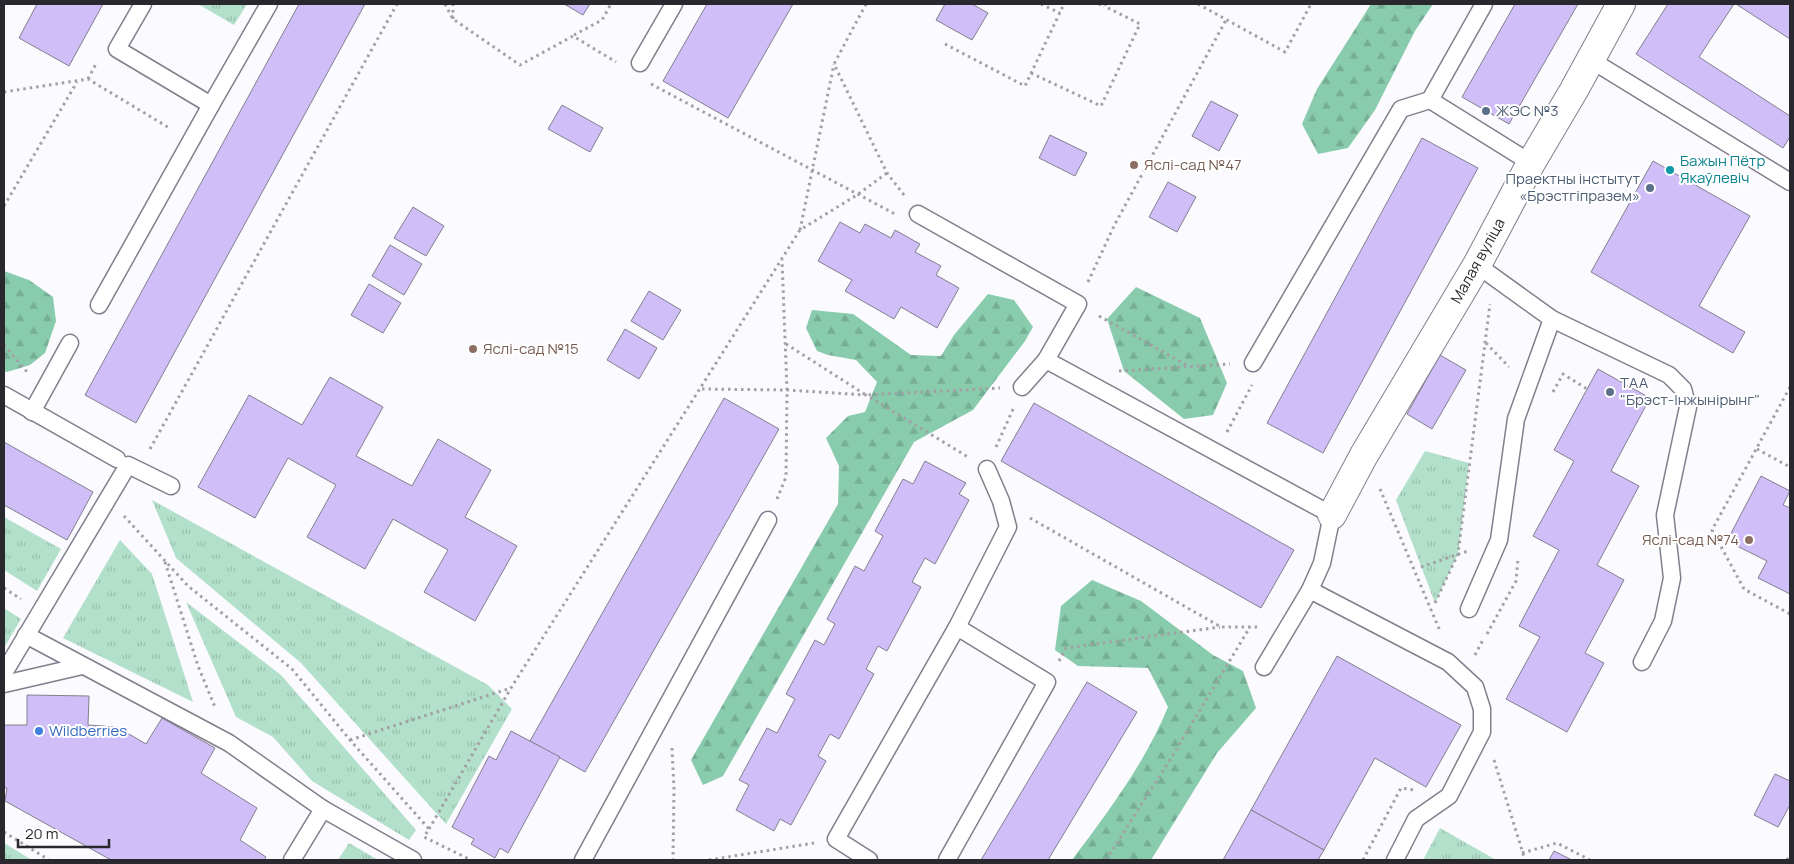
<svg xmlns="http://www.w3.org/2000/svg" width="1794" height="864" font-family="Manrope,sans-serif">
  <defs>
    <pattern id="grass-tufts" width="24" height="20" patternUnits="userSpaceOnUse" patternTransform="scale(1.25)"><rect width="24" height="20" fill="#b2e0ca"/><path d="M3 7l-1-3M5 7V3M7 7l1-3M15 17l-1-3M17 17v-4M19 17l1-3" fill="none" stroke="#99c0ae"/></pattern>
    <pattern id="forest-firs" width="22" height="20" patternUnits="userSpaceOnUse" patternTransform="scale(1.25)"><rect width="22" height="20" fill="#89cbad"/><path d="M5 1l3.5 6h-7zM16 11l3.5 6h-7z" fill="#76ae95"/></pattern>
  </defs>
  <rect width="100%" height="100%" fill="#fbfafe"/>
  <!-- grass -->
  <g fill="url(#grass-tufts)">
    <path d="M198 4H247L234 25Z"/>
    <path d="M1425 451 1469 463 1458 554 1435 603 1396 500Z"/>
    <path d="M152 500 488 685 512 709 446 824 301 663 176 558Z"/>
    <path d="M4 517 61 549 37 591 4 570Z"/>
    <path d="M120 540 152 574 193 702 63 638Z"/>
    <path d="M186 602 281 675 416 830 409 840 312 781 273 737 236 717Z"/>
    <path d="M4 608 21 619 4 648Z"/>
    <path d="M1440 828 1496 860H1423Z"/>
    <path d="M4 843 32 860H4Z"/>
    <path d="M349 843 378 860H338Z"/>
  </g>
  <!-- forest -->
  <g fill="url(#forest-firs)">
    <path d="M1371 4H1433L1415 31 1375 110 1348 148 1318 154 1302 124 1317 89Z"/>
    <path d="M4 271 29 280 53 297 56 321 45 353 30 365 7 372 4 371Z"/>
    <path d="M1136 287 1200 318 1227 383 1213 415 1184 419 1124 371 1107 319Z"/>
    <path d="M988 294 1014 300 1033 327 1025 341 973 410 914 442 723 776 703 785 691 760 838 504 839 466 826 438 848 416 865 412 877 382 856 360 828 355 817 351 806 328 812 310 853 314 911 355 941 356 954 335Z"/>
    <path d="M1092 580 1141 601 1213 655 1243 671 1256 708 1217 753 1151 860H1072C1108 812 1145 763 1168 707L1148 668 1078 666 1055 650 1061 606Z"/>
  </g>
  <!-- building -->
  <g fill="#cfbef7" stroke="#837f8e">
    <path d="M37 4H103L69 66 19 38Z"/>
    <path d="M299 4H365L136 423 85 395Z"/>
    <path d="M564 4H590L583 15Z"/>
    <path d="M707 4H793L728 118 663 81Z"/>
    <path d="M945 4H972L988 13 972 40 936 20Z"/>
    <path d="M1515 4H1578L1509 124 1462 97Z"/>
    <path d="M1668 4H1734L1699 57 1790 116V137L1783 148 1636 54Z"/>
    <path d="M1736 4H1790V39Z"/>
    <path d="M1211 101 1238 115 1219 151 1192 136Z"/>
    <path d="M562 105 603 128 590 152 548 129Z"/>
    <path d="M1050 135 1087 153 1075 176 1039 158Z"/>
    <path d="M1422 138 1478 168 1323 453 1267 423Z"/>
    <path d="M1653 161 1750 216 1699 306 1745 332 1733 353 1591 272Z"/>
    <path d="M1168 182 1196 197 1177 232 1149 217Z"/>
    <path d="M413 207 444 226 426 256 394 238Z"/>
    <path d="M840 222 860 233 865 224 891 238 895 230 920 244 915 252 941 266 936 275 959 288 937 328 901 307 894 319 845 291 852 280 818 261Z"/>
    <path d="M390 245 422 264 404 295 372 276Z"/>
    <path d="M369 284 401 303 383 333 351 315Z"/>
    <path d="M649 291 681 310 663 340 631 321Z"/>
    <path d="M625 329 657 348 639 379 607 360Z"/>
    <path d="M1440 355 1466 370 1432 429 1407 414Z"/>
    <path d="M1598 369 1650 398 1611 471 1639 486 1597 565 1624 580 1585 653 1604 663 1567 732 1506 699 1540 637 1519 626 1559 550 1533 536 1574 461 1554 450Z"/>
    <path d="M330 377 383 407 356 456 412 486 438 439 491 470 465 517 517 546 475 621 424 592 448 550 393 519 365 569 307 537 336 485 288 458 255 518 198 487 249 395 302 425Z"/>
    <path d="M724 398 779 429 585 772 530 741Z"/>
    <path d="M1034 403 1294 550 1261 608 1001 461Z"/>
    <path d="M4 442 93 492 67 540 4 505Z"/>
    <path d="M925 461 966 483 959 494 969 500 935 564 925 558 912 582 921 587 887 651 878 646 866 669 874 674 839 739 830 734 818 756 826 761 791 825 780 819 774 831 736 810 749 785 739 780 767 728 777 733 795 699 786 694 815 640 824 645 835 624 827 619 855 566 864 571 883 536 875 531 903 479 913 484Z"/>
    <path d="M1761 476 1790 491 1783 505 1790 508V594L1758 578 1767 561 1727 541Z"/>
    <path d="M1337 656 1461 725 1426 787 1375 758 1324 850 1251 810Z"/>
    <path d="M1087 682 1137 712 1048 860H981Z"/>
    <path d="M27 695 89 696 88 725 117 727 146 744 162 718 215 748 201 773 257 808 240 840 266 857 264 860H111L5 801 7 788H4V725H27Z"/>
    <path d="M511 731 560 757 508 853 500 848 495 858 471 844 474 839 452 827 489 756 496 760Z"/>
    <path d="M1775 774 1790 781V805L1778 827 1754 815Z"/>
    <path d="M1251 810 1324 850 1318 860H1223Z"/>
    <path d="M1554 851 1572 860H1549Z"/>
  </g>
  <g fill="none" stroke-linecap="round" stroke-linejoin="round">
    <defs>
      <g id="lane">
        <path d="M1484 4 1430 100 1531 163"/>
        <path d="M1591 60 1790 182"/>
        <path d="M640 63 674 4"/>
        <path d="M211 105 269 4"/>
        <path d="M918 214 1078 304 1046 360"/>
        <path d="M1477 265 1552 319 1669 375 1683 389 1688 407 1665 515 1672 578 1663 621 1642 662"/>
        <path d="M99 305 211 105 117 49 143 4"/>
        <path d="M1253 363 1401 109 1430 100"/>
        <path d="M1022 387 1046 360 1332 515 1322 563 1310 590"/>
        <path d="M4 395 117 459"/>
        <path d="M32 412 70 343"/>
        <path d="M1469 609 1499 540 1516 419 1552 319"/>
        <path d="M26 635 229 743 323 809 292 860"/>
        <path d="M1264 667 1310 590 1448 662 1475 687 1482 709V732L1449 796 1416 819 1395 860"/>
        <path d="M4 673 128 465 171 486"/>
        <path d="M4 684 82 666"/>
        <path d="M323 809 413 860"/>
        <path d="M583 860 768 520"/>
        <path d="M869 860 836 839 957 627"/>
        <path d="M947 860 1047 682 957 627 1008 527 1001 501 987 469"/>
      </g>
      <path id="street" d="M1332 515 1364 455 1477 265 1531 163 1574 90 1621 4"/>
    </defs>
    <!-- lane casing -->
    <use href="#lane" stroke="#827e8d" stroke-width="19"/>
    <!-- street casing -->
    <use href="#street" stroke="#827e8d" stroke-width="30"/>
    <!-- path -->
    <g stroke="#a1a0a5" stroke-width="3" stroke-dasharray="2.5 4" stroke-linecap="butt">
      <path d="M445 4 453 19 520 65 573 36 616 62"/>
      <path d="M866 4 834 64 887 173 904 195"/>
      <path d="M1041 4 1060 13"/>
      <path d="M1099 4 1104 6 1106 4"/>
      <path d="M1198 4 1285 52 1311 4"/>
      <path d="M453 19V4"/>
      <path d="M574 35 602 20 611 4"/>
      <path d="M945 44 1025 86 1064 4"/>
      <path d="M1031 73 1101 106 1140 24 1104 6"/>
      <path d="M88 79 97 62"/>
      <path d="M651 84 895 214"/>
      <path d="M4 92 88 79 171 129"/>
      <path d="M4 206 77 82"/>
      <path d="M800 230 834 64"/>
      <path d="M1088 282 1115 224 1226 20"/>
      <path d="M1099 316 1190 367"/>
      <path d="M1486 343 1509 367"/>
      <path d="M786 344 866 395 1000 388"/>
      <path d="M4 345 28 373"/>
      <path d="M1119 371 1230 364"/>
      <path d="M1790 387 1712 530 1744 589 1790 614"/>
      <path d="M702 389 787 390 866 395 968 457"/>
      <path d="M1553 392 1563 374 1587 389"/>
      <path d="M1227 432 1252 385"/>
      <path d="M996 447 1014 407"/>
      <path d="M150 449 397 4"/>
      <path d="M1757 449 1790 467"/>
      <path d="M1380 489 1440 631"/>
      <path d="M777 499 786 477 787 390 782 260"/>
      <path d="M124 516 188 586 292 669 350 740 429 829 424 837 471 860"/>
      <path d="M1030 518 1221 627H1260"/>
      <path d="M165 562 198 666 215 707"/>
      <path d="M1421 567 1468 551"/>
      <path d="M4 588 21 599"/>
      <path d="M1435 603 1458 554 1490 304"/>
      <path d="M1487 634 1516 581 1518 559"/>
      <path d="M1475 655 1484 638"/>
      <path d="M1059 661 1066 648 1220 627"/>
      <path d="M350 740 511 688"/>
      <path d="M672 748 674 789 673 860"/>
      <path d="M1494 760 1525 860"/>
      <path d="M429 829 511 688 800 230 857 195 887 173"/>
      <path d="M4 832 49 860"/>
      <path d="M1522 853 1557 843 1590 860"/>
      <path d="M709 860 814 843"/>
      <path d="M1106 860 1173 755 1250 627"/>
      <path d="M1363 860 1401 788 1414 790"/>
      <path d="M1787 860 1790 854"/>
    </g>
    <!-- lane -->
    <use href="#lane" stroke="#fff" stroke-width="16"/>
    <!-- street -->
    <use href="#street" stroke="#fff" stroke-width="28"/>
  </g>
  <!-- markers -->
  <g fill="#5c6f8a" stroke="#fff" stroke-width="2">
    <circle cx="1486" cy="111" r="5"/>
    <circle cx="1650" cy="188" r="5"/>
    <circle cx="1610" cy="392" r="5"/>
  </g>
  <g fill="#8d6e63" stroke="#fff" stroke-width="2">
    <circle cx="1134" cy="165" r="5"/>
    <circle cx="473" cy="349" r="5"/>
    <circle cx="1749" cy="540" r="5"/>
  </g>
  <circle fill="#0f9aa8" stroke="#fff" stroke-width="2" cx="1670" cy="170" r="5"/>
  <circle fill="#3f7fe0" stroke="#fff" stroke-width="2" cx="39" cy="731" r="5"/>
  <g text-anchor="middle" stroke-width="4" stroke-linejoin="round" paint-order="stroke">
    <!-- service labels -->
    <g font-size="15" fill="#4e5e75" stroke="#fff" text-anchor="start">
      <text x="1496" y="116">ЖЭС №3</text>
      <text x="1640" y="184" text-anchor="end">Праектны інстытут<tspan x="1640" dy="17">«Брэстгіпразем»</tspan></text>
      <text x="1620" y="388">ТАА<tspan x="1620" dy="17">"Брэст-Інжынірынг"</tspan></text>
    </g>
    <!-- culture labels -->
    <g font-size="15" fill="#0d838f" stroke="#fff" text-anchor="start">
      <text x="1680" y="166">Бажын Пётр<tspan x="1680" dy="17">Якаўлевіч</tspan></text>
    </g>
    <!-- education labels -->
    <g font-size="15" fill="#785e54" stroke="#fff" text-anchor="start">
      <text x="1144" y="170">Яслі-сад №47</text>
      <text x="483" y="354">Яслі-сад №15</text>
      <text x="1739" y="545" text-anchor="end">Яслі-сад №74</text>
    </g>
    <!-- street labels -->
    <g font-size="15" fill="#29282e" stroke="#fff">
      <text transform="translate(1478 261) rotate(-61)" y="5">Малая вуліца</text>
    </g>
    <!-- shop labels -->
    <g font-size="15" fill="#366cbe" stroke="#fff" text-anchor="start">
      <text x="49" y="736">Wildberries</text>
    </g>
  </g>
  <!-- border -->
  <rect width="1794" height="864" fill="none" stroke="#29282e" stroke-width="10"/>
  <!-- scale -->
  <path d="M18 839v8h91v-8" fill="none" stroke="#29282e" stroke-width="2.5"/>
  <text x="25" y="839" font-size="15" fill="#29282e" stroke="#ffffff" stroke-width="4" paint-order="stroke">20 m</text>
</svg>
